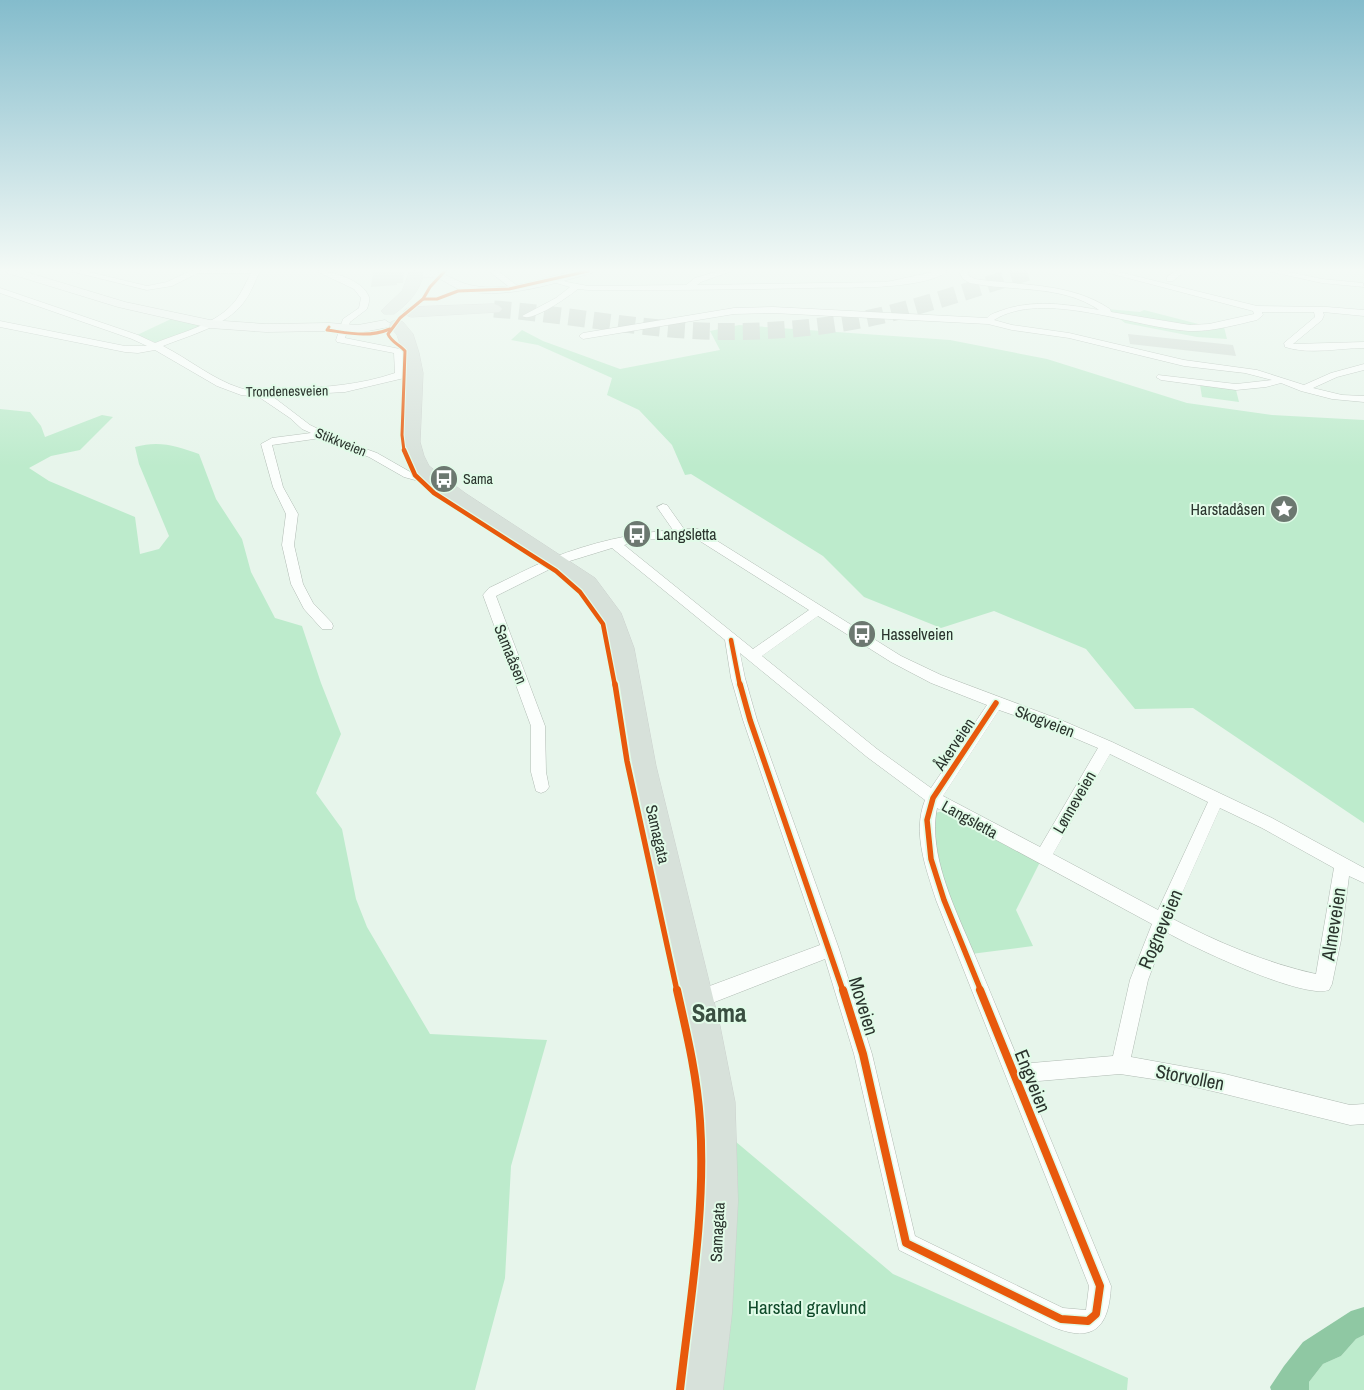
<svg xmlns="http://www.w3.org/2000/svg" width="1364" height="1390" font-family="'Archivo Narrow',sans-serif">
  <rect width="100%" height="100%" fill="#e7f5eb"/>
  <!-- green -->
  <g fill="#bdebcc">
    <path d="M1107 309 1140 312 1144 310 1206 326 1197 327 1113 313Z"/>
    <path d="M171 319 200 324 201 326 156 343 137 335Z"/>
    <path d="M1120 319C1154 325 1190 337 1224 327L1227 339 1197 337 1125 323Z"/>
    <path d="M739 325 950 340 1047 359 1187 403 1272 415 1364 420V823L1193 708 1135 709 1086 649 994 611 941 628 864 597 823 556 691 474 685 475 672 445 639 410 607 395 612 378 538 345 511 340 522 330 543 341 620 369 720 350 710 331Z"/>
    <path d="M1200 385 1236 390 1239 402 1202 397Z"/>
    <path d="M0 409 30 412 41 426 45 437 102 415 113 417 80 450 51 456 29 468 49 481 135 517 140 554 159 549 169 536 139 464 135 447C159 440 177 446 199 454L216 499 242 539 251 572 275 618 302 626 321 683 341 734 316 793 342 829 356 899 367 927 430 1034 547 1040 511 1166 505 1278 475 1390H0Z"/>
    <path d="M943 811 1040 862 1016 910 1033 946 971 954 938 865 933 842 935 813Z"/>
    <path d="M729 1136 893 1274 1128 1378 1127 1390H714Z"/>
    <path d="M1364 1335V1390H1309V1382L1323 1364 1341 1356 1356 1339Z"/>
  </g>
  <!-- water -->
  <path fill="#8fc8a3" d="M1364 1307V1335L1356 1339 1341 1356 1323 1364 1309 1382V1390H1271L1270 1387 1284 1366 1303 1342 1351 1311Z"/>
  <!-- building -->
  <g fill="#cfdad2">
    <path d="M373 271H404L403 283H397V285L371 287Z"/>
    <path d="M1128 334 1233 345 1236 356 1130 344Z"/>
  </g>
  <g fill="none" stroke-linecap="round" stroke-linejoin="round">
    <!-- highway-tunnel -->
    <path stroke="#c1cec5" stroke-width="17" stroke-dasharray="17 8" stroke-linecap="butt" d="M494 309C564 314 632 328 702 331 761 333 821 329 879 316 931 304 981 286 1032 271"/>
    <defs>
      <g id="street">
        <path d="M70 271H85L147 286 167 282 190 271H260C255 281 251 293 244 302 225 327 190 335 163 346 189 359 212 379 240 388 255 393 274 390 290 389 326 387 360 385 395 373L394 353 337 342 336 340 343 319 359 308 361 298 354 289 316 271C332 271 363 280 369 297 370 300 368 306 367 309L350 322 345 338 400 349 405 355V372L417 371V375L345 392 272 396 310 425 341 440 377 453 412 473 426 470 431 473 415 480 404 477 369 457 321 438 272 445 283 487 298 514 294 545 303 584 313 603 332 623 333 626 332 629H322L304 609 291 584 282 545 286 514 273 487 261 444 272 438 311 433 302 429 290 418 259 397 241 395 217 386 155 350 138 353 125 352 0 327V321L125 346H147L132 339 0 293V288L138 335 155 343C182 332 218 324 236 300 242 292 246 282 251 273H198L172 286 147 290Z"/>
        <path d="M489 271H498L519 287 512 289Z"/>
        <path d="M719 271H732L701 282 697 285 885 282C906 279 927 271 948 271 922 291 843 287 809 288 736 290 662 290 588 290L578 289C569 296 532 323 522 316L556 298 570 287 549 281 548 279 552 277 567 282 588 286 686 285 695 278Z"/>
        <path d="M959 271H967L969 276 975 279C1021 286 1070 282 1110 309L1111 312 1190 325 1209 324 1254 314 1253 311 1101 271H1115L1257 306 1327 307 1364 310V316L1323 312 1324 315 1322 320 1293 344 1364 342V348C1338 348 1310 355 1285 347L1284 343 1315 317 1314 312H1262L1263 315 1257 320C1235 325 1211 332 1189 331 1135 328 1043 289 994 320L1012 325 1069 333 1184 360 1257 370 1304 385 1331 373 1364 364V370L1337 377 1313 388 1342 395 1364 396V402L1332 399 1301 391 1281 383 1266 387 1236 390 1161 380 1156 377 1158 375 1236 384 1272 380 1245 373 1184 366 1069 338 1012 330 988 324 773 313 734 314 583 339 579 336 583 333 734 308 773 307 987 318C990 314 995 313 1000 311 1032 299 1066 304 1099 310 1061 284 1013 292 970 283L963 279Z"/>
        <path d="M1176 271H1185L1173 281H1167V277Z"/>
        <path d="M1268 271H1284L1322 279 1363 283 1364 287 1322 283Z"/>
        <path d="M663 504 667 505 684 529H698L901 656 941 675 1061 720 1112 742 1272 818 1364 868V883L1349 876 1341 940 1332 984 1329 990C1304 1000 1192 947 1166 932L1148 980 1131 1057 1225 1074 1350 1105 1364 1104V1124L1350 1125 1225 1094 1173 1082 1120 1074 1027 1082 1111 1286C1109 1326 1095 1344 1053 1327L899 1250 854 1054 825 959 707 1005 696 1006 690 1003 687 997 690 991 707 987 820 945 743 720 731 678 725 640 612 548 560 564 496 596 545 726 546 772 549 787 546 791 541 793 536 791 531 772V726L483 595 489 588C510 578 531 567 552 558 590 543 632 533 673 530L657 507ZM692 536 809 610 753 649 624 545 644 540ZM818 616 891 662 931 683 987 705 931 788 877 749 762 656ZM740 653 867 757 925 800C912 833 926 868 936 900L1089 1286 1086 1310 1063 1308 915 1236 872 1054 839 949 757 720 745 678ZM999 710 1051 728 1098 748 1040 847 943 796ZM1110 754 1208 802 1158 910 1053 854ZM937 808 1152 924 1130 980 1113 1056 1020 1064C1005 1029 991 993 976 958 958 914 927 856 937 808ZM1220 808 1262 828 1334 868 1316 974C1266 963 1217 942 1171 918Z"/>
      </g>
      <g id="secondary">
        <path d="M6 271H23L125 302 210 320 266 324 329 323 358 325 385 320 391 324 389 327 358 333 329 331 266 332 210 328 118 307 7 273Z"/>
        <path d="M573 271H593L592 273C551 284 505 300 462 290 453 288 446 281 437 278 429 276 418 280 412 274 425 261 453 280 466 284 500 294 540 279 573 271Z"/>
      </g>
      <g id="highway">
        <path d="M410 271H424C421 290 409 303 394 314H384L381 311 384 308 402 291Z"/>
        <path d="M494 304 499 306 502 309 499 312 411 317 406 315 403 312 406 309 411 307Z"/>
        <path d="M397 320 403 322 413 334 419 353 423 373 420 442 424 456 429 466 465 493 595 578 621 613 634 648 656 766 720 1026 735 1102 738 1201 732 1313 723 1390H681L692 1313 700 1201 699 1102 686 1026 630 766 610 648 599 614 579 588 451 501 411 469 404 456 402 442 405 373 403 353 397 335 389 325 391 322Z"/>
      </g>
    </defs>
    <!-- street casing -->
    <use href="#street" stroke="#b0bbb3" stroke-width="1"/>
    <!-- secondary casing -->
    <use href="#secondary" stroke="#b0bbb3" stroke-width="1"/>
    <!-- highway casing -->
    <use href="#highway" stroke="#ccd2ce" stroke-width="1"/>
    <!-- street -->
    <use href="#street" fill="#fbfefc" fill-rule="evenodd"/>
    <!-- secondary -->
    <use href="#secondary" fill="#f0f5f2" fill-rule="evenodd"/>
    <!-- highway -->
    <use href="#highway" fill="#d7e1da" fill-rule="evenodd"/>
    <defs>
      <g id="cycleway-far3">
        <path d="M423 299H437L458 291 509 289 588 271"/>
        <path d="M329 327 327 330C349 333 368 338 390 329"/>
        <path d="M404 451 402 435 405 351C400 345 391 342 388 334L400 318 423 299 430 287 445 271"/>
      </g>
      <g id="cycleway-far2">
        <path d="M404 450 415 475 434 493 556 571 580 592 603 624 615 686"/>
        <path d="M731 640 740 686"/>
      </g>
      <g id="cycleway-far1">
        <path d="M615 684 627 761 677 991"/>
        <path d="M740 684 750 720 843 991"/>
        <path d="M981 991 944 900 931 859 927 820 933 798 996 703"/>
      </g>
      <g id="cycleway">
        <path d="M677 990C687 1034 697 1076 700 1121 706 1210 690 1301 680 1390"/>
        <path d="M843 990 863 1054 906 1243 1061 1319 1088 1321 1096 1314 1100 1286 980 990"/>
      </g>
    </defs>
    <!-- cycleway-far3 casing -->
    <use href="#cycleway-far3" stroke="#e1fbe8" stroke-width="5"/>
    <!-- cycleway-far2 casing -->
    <use href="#cycleway-far2" stroke="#e1fbe8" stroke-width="7"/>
    <!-- cycleway-far1 casing -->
    <use href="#cycleway-far1" stroke="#e1fbe8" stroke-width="9"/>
    <!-- cycleway casing -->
    <use href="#cycleway" stroke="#e1fbe8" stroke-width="11"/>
    <!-- cycleway-far3 -->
    <use href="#cycleway-far3" stroke="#e8590c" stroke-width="3"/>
    <!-- cycleway-far2 -->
    <use href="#cycleway-far2" stroke="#e8590c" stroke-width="4.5"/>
    <!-- cycleway-far1 -->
    <use href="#cycleway-far1" stroke="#e8590c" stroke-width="5.5"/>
    <!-- cycleway -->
    <use href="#cycleway" stroke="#e8590c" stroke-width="8"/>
  </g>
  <!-- sky -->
  <linearGradient id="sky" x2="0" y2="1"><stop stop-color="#84bccc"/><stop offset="0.58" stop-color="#f4faf6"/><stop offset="1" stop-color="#f4faf6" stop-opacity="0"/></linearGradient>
  <rect width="1364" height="466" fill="url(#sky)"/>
  <!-- icons -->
  <defs>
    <symbol id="bus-disc" viewBox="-11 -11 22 22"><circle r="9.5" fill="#6c7870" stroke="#e1fbe8"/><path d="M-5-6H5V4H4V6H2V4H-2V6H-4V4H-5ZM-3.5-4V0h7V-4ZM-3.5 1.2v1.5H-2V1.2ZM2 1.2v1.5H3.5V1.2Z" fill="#fff"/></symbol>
    <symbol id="sight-disc" viewBox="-11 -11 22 22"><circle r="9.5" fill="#6c7870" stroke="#e1fbe8"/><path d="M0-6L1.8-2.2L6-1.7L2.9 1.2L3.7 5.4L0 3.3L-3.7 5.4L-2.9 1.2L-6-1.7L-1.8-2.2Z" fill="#fff"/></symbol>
  </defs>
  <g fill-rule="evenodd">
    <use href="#bus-disc" x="428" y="463" width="32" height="32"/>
    <use href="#sight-disc" x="1268" y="493" width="32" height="32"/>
    <use href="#bus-disc" x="621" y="518" width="32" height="32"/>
    <use href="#bus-disc" x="846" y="618" width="32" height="32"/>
  </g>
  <g text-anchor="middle" stroke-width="4" stroke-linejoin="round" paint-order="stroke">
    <!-- far-street labels -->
    <g font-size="14" fill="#2a342d" stroke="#e1fbe8">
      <text transform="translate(287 391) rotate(-1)" y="5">Trondenesveien</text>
      <text transform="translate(341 442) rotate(22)" y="5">Stikkveien</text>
    </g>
    <!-- far-poi labels -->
    <g font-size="14" fill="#2a342d" stroke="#e1fbe8" text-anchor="start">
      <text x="463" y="484">Sama</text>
    </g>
    <!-- poi labels -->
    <g font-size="16" fill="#2a342d" stroke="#e1fbe8" text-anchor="start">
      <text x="1265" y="515" text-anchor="end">Harstadåsen</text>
      <text x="656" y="540">Langsletta</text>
      <text x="881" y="640">Hasselveien</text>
    </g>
    <!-- street labels -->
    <g font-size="16" fill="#2a342d" stroke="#e1fbe8">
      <text transform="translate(511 654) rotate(68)" y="6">Samaåsen</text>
      <text transform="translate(1045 721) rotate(21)" y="6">Skogveien</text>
      <text transform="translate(954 744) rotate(-56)" y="6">Åkerveien</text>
      <text transform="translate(1074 802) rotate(-60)" y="6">Lønneveien</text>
      <text transform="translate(970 819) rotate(29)" y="6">Langsletta</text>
      <text transform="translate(658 834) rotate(77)" y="6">Samagata</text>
      <text transform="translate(717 1232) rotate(-87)" y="6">Samagata</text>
    </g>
    <!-- near-street labels -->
    <g font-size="19" fill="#2a342d" stroke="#e1fbe8">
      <text transform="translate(1333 924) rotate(-81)" y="7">Almeveien</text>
      <text transform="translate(1160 929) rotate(-67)" y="7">Rogneveien</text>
      <text transform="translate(864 1006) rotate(73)" y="7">Moveien</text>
      <text transform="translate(1190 1077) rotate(11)" y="7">Storvollen</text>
      <text transform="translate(1033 1081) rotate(68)" y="7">Engveien</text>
    </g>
    <!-- near-park labels -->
    <g font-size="19" fill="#0f4a2a" stroke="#e1fbe8">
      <text x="807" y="1314">Harstad gravlund</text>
    </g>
    <!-- near-district labels -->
    <g font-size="25" font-weight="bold" fill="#394e40" stroke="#e1fbe8">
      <text x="719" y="1022">Sama</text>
    </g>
  </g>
</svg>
